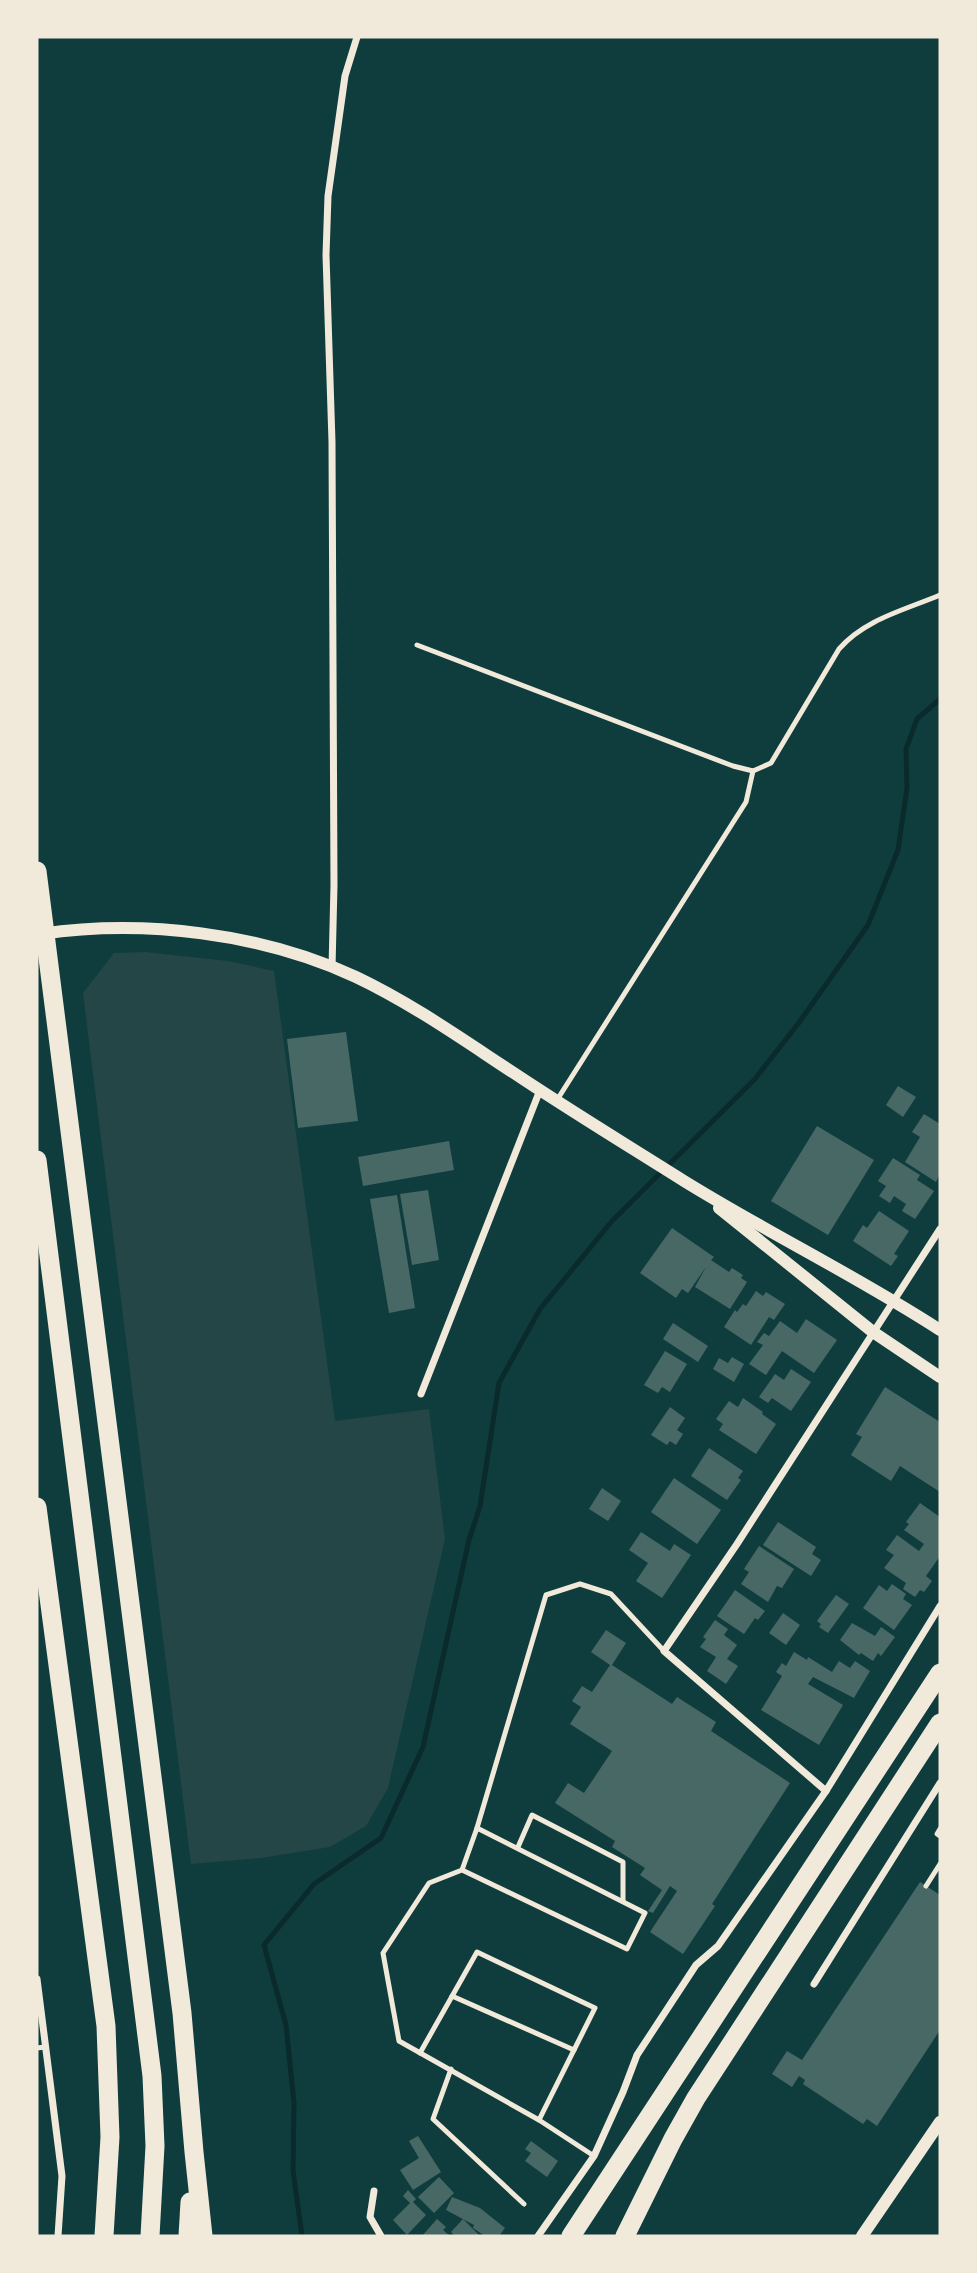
<svg xmlns="http://www.w3.org/2000/svg" width="977" height="2273" font-family="Helvetica,sans-serif">
  <rect width="100%" height="100%" fill="#0f3d3e"/>
  <!-- green -->
  <path fill="#244646" d="M145 952 228 961 274 971 335 1421 429 1409 445 1539 388 1788 366 1826 330 1847 261 1858 191 1864 83 993 114 953Z"/>
  <g fill="none" stroke-linecap="round" stroke-linejoin="round">
    <!-- stream -->
    <path stroke="#0a2a2b" stroke-width="5" d="M302 2236 293 2171 294 2103 286 2025 264 1945 314 1884 381 1838 423 1747 469 1540 480 1506 499 1383 540 1309 612 1221 754 1080 798 1024 868 925 898 850 907 788 906 749 917 719 940 699"/>
  </g>
  <!-- building -->
  <g fill="#486865">
    <path d="M346 1032 358 1121 298 1128 287 1039Z"/>
    <path d="M898 1086 916 1097 903 1117 886 1105Z"/>
    <path d="M924 1114 940 1124V1174L936 1182 905 1162 920 1137 912 1132Z"/>
    <path d="M817 1126 874 1160 828 1235 771 1201Z"/>
    <path d="M449 1141 454 1170 363 1186 358 1157Z"/>
    <path d="M893 1158 920 1175 917 1180 934 1191 915 1219 902 1211 906 1204 894 1196 890 1203 879 1196 886 1186 878 1181Z"/>
    <path d="M428 1190 439 1260 412 1265 400 1194Z"/>
    <path d="M397 1195 415 1308 389 1313 370 1199Z"/>
    <path d="M879 1211 909 1231 894 1254 898 1256 891 1266 853 1241 863 1225 867 1228Z"/>
    <path d="M672 1228 714 1257 711 1260 729 1272 732 1268 743 1275 741 1278 747 1282 730 1309 695 1287 706 1267 688 1293 682 1289 676 1298 640 1273Z"/>
    <path d="M756 1291 763 1296 766 1292 785 1304 774 1320 769 1317 751 1345 724 1327 735 1310 737 1312 743 1304 746 1306Z"/>
    <path d="M806 1319 837 1340 814 1373 782 1351 766 1375 749 1364 763 1345 757 1342 764 1333 769 1336 780 1321 797 1333Z"/>
    <path d="M673 1323 708 1346 698 1362 663 1339Z"/>
    <path d="M665 1351 687 1364 670 1392 662 1387 658 1393 644 1385Z"/>
    <path d="M732 1357 744 1364 734 1382 713 1369 719 1358 728 1363Z"/>
    <path d="M791 1369 811 1382 791 1411 772 1398 768 1403 759 1397 775 1374 784 1380Z"/>
    <path d="M885 1387 940 1422V1492L900 1466 891 1481 851 1455 862 1437 856 1434Z"/>
    <path d="M743 1398 763 1412 762 1414 776 1424 756 1454 719 1430 723 1424 716 1419 729 1401 738 1407Z"/>
    <path d="M670 1407 685 1418 677 1430 683 1434 676 1445 670 1441 667 1445 651 1435Z"/>
    <path d="M709 1448 743 1471 738 1478 741 1480 727 1500 691 1476Z"/>
    <path d="M674 1478 721 1510 697 1544 651 1512Z"/>
    <path d="M602 1488 621 1501 608 1521 589 1509Z"/>
    <path d="M920 1503 940 1517V1556L926 1576 932 1581 924 1592 920 1590 915 1597 903 1589 906 1583 884 1568 894 1555 886 1550 897 1535 919 1551 924 1544 904 1530 909 1524 906 1522Z"/>
    <path d="M778 1522 816 1547 812 1554 821 1560 811 1576 763 1545Z"/>
    <path d="M641 1532 670 1551 674 1544 691 1555 662 1598 636 1581 648 1563 629 1550Z"/>
    <path d="M759 1546 794 1569 782 1588 777 1586 768 1602 741 1584 749 1572 744 1569Z"/>
    <path d="M892 1584 906 1594 903 1599 912 1605 894 1630 863 1608 879 1585 887 1591Z"/>
    <path d="M735 1590 765 1611 758 1620 755 1618 744 1634 717 1616Z"/>
    <path d="M836 1595 849 1604 828 1633 819 1627 821 1624 817 1621Z"/>
    <path d="M783 1613 800 1625 786 1645 769 1633Z"/>
    <path d="M715 1620 728 1629 724 1635 737 1645 727 1659 738 1666 726 1684 707 1671 716 1657 700 1647 706 1639 703 1637Z"/>
    <path d="M852 1623 875 1636 881 1627 895 1637 881 1656 878 1653 873 1661 861 1653 859 1655 840 1640Z"/>
    <path d="M606 1630 626 1643 612 1665 672 1704 677 1697 716 1722 711 1731 790 1783 712 1904 715 1906 683 1954 650 1932 677 1891 670 1886 653 1913 648 1911 662 1890 640 1875 645 1868 612 1847 615 1841 555 1803 568 1783 584 1793 612 1751 570 1724 581 1707 572 1701 582 1686 592 1692 610 1665 591 1652Z"/>
    <path d="M794 1652 807 1660 808 1657 832 1672 839 1661 850 1668 855 1661 870 1671 854 1698 813 1677 808 1684 843 1705 819 1745 761 1710 782 1676 776 1672 782 1663 786 1666Z"/>
    <path d="M920 1882 940 1895V2030L877 2126 867 2119 863 2124 803 2084 805 2080 799 2076 792 2087 772 2074 787 2051 802 2060Z"/>
    <path d="M418 2136 441 2172 413 2190 400 2170 419 2158 409 2141Z"/>
    <path d="M531 2141 558 2161 547 2177 525 2161 531 2153 525 2149Z"/>
    <path d="M439 2177 454 2193 434 2213 418 2197Z"/>
    <path d="M408 2190 416 2199 413 2202 426 2215 407 2235 393 2220 410 2203 403 2196Z"/>
    <path d="M452 2197 480 2208 505 2228 499 2236H485L473 2228 474 2225 446 2210Z"/>
    <path d="M437 2219 446 2227 443 2230 450 2236H422Z"/>
    <path d="M463 2219 480 2236H455L451 2232Z"/>
  </g>
  <g fill="none" stroke-linecap="round" stroke-linejoin="round">
    <!-- service -->
    <g stroke="#f1e9da" stroke-width="5">
      <path d="M417 645 733 766 753 771 771 763 839 649C865 619 905 610 940 595"/>
      <path d="M557 1100 746 802 753 771"/>
      <path d="M477 1828 546 1595 580 1584 611 1594 664 1651"/>
      <path d="M940 1829 937 1834 940 1836"/>
      <path d="M518 1847 532 1815 623 1862V1901"/>
      <path d="M462 1870 627 1949 645 1913 477 1828 462 1870 429 1883 383 1953 399 2041 539 2120 594 2156"/>
      <path d="M926 1886 940 1864"/>
      <path d="M452 1996 574 2050"/>
      <path d="M37 2048 45 2047"/>
      <path d="M420 2053 477 1952 595 2008 539 2120"/>
      <path d="M451 2069 433 2119 524 2204"/>
    </g>
    <!-- minor -->
    <g stroke="#f1e9da" stroke-width="7">
      <path d="M332 968 334 885 332 442 326 255 328 196 345 76 357 37"/>
      <path d="M421 1394 540 1090"/>
      <path d="M826 1791 664 1651 737 1544 940 1229"/>
      <path d="M37 1979 62 2176 58 2236"/>
      <path d="M814 1984 940 1783"/>
      <path d="M374 2191 370 2217 381 2236"/>
      <path d="M538 2236 594 2156 623 2092 637 2055 696 1965 718 1946 826 1791 940 1606"/>
    </g>
    <!-- tertiary -->
    <g stroke="#f1e9da" stroke-width="12">
      <path d="M41 934C144 919 261 933 356 977 415 1005 469 1044 523 1079 576 1114 630 1147 684 1181 768 1233 857 1276 940 1330"/>
      <path d="M719 1208 873 1332 940 1377"/>
      <path d="M862 2236 940 2122"/>
    </g>
    <!-- motorway -->
    <g stroke="#f1e9da" stroke-width="19">
      <path d="M37 871 182 2013 194 2152 203 2236"/>
      <path d="M37 1160 152 2076 155 2146 150 2236"/>
      <path d="M37 1507 106 2026 110 2137 104 2236"/>
      <path d="M188 2236 190 2202"/>
      <path d="M571 2236 940 1673"/>
      <path d="M625 2236 673 2139 696 2098 940 1723"/>
    </g>
  </g>
  <!-- border -->
  <rect width="977" height="2273" fill="none" stroke="#f1e9da" stroke-width="77"/>
</svg>
